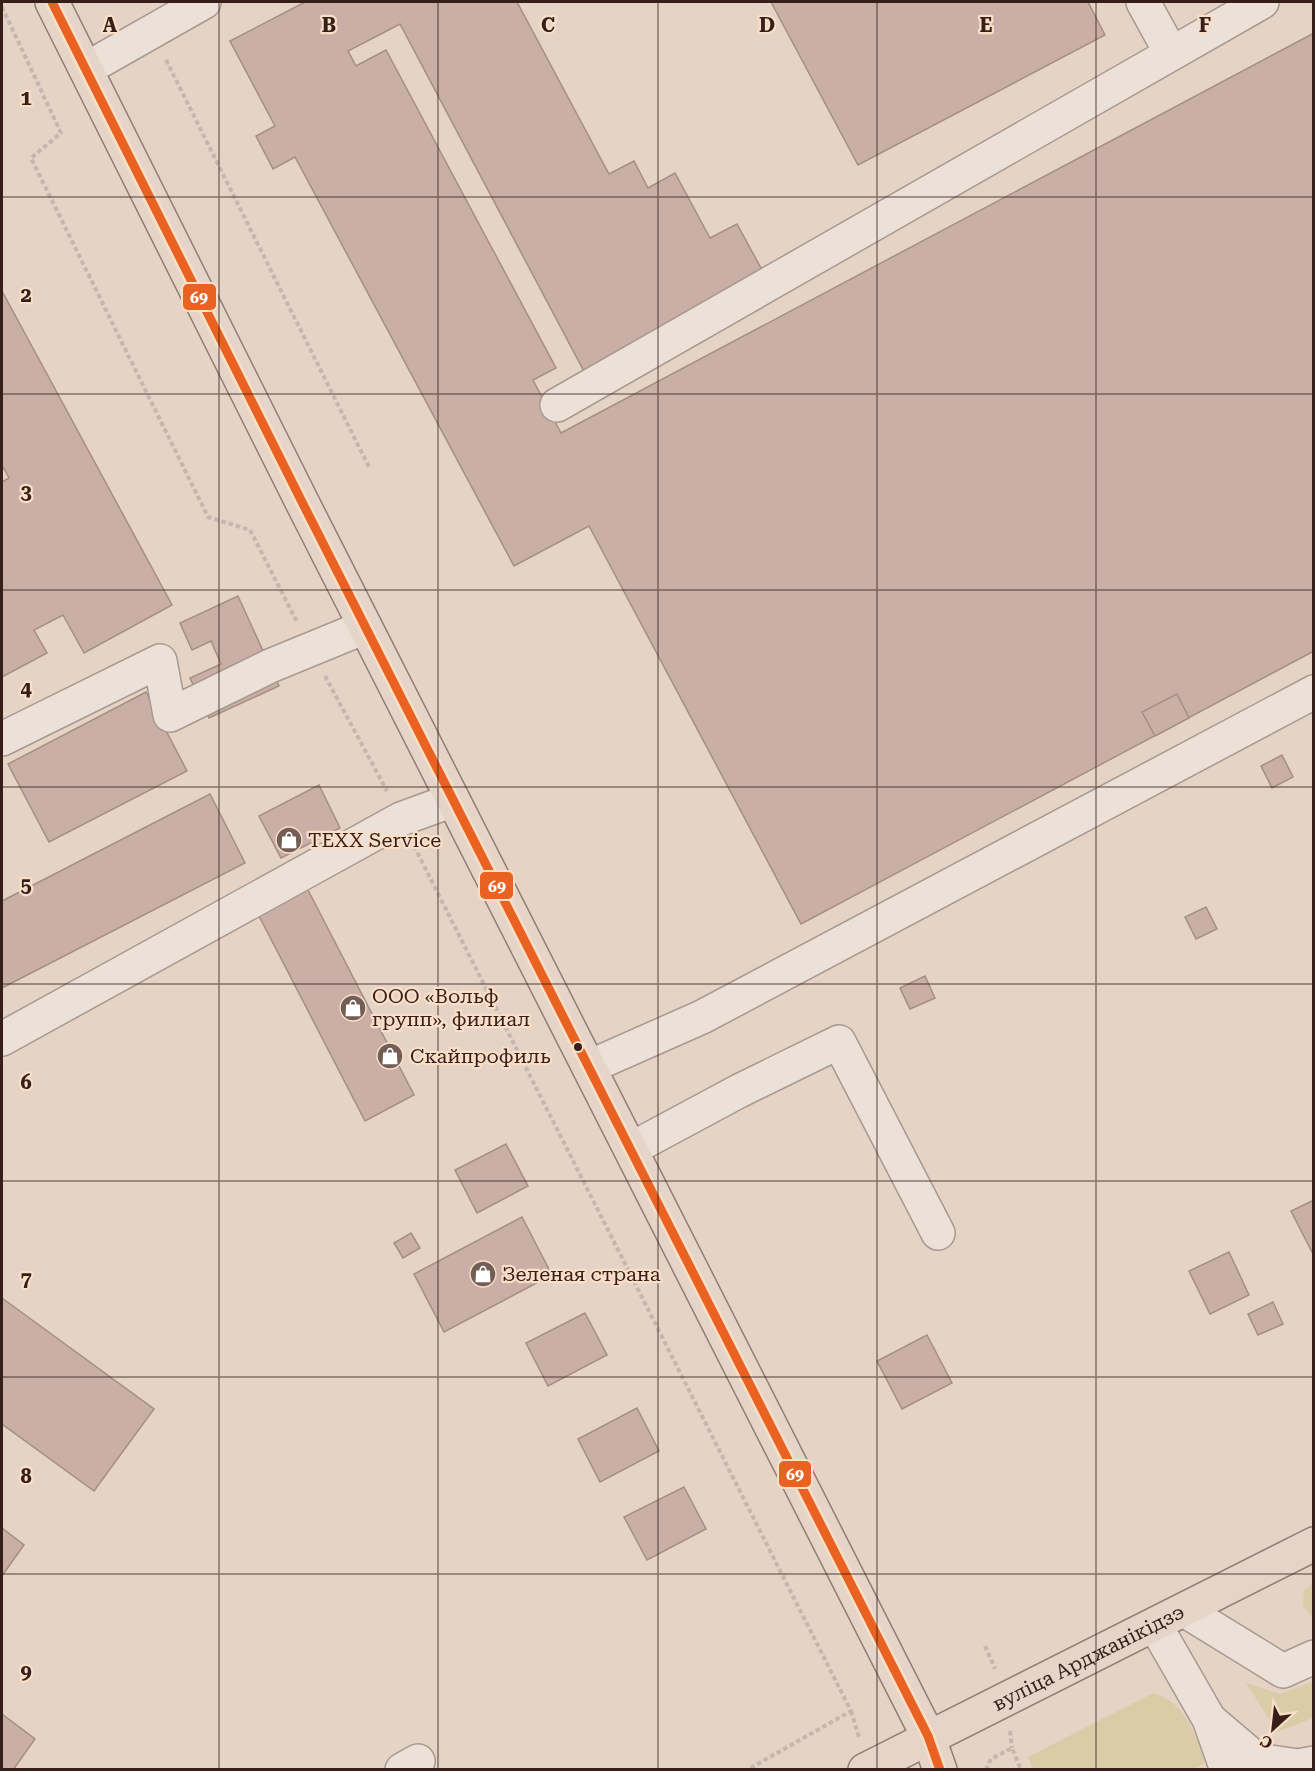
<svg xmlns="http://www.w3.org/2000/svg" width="1315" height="1771" font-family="'Roboto Serif',serif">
  <rect width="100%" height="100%" fill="#e5d3c5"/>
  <!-- green -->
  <g fill="#d9cca6">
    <path d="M1313 1584V1615L1311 1616 1303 1605 1304 1590Z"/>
    <path d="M1313 1682V1718L1277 1732 1246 1683 1280 1694Z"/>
    <path d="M1153 1693C1185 1702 1196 1735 1205 1763L1190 1770 1033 1769 1028 1757Z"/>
  </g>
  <!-- building -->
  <g fill="#c9afa6" stroke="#a48e85" stroke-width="1.5">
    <path d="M305 2H517L609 174 634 161 648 188 675 173 710 238 737 224 768 281 587 377 400 24 348 51 356 66 386 50 556 368 533 380 561 433 1314 33V651L801 924 589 526 514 566 295 157 273 169 256 136 275 126 230 41Z"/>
    <path d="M771 2H1088L1105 35 858 165Z"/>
    <path d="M2 291 172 605 84 653 63 615 34 630 47 653 2 677V482L9 478 2 465Z"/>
    <path d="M238 596 279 686 209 718 190 678 221 664 211 641 192 650 180 623Z"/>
    <path d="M146 692 187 771 49 842 8 764Z"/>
    <path d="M1177 694 1189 718 1155 736 1142 712Z"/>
    <path d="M1282 755 1293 777 1272 788 1261 766Z"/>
    <path d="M319 785 340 828 281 858 259 816Z"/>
    <path d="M210 794 245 863 2 988V901Z"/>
    <path d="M307 888 414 1095 365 1121 258 914Z"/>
    <path d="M1206 907 1217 929 1196 939 1185 917Z"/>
    <path d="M925 976 935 998 910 1009 900 988Z"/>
    <path d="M506 1144 528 1186 477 1213 455 1170Z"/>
    <path d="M1314 1200V1256L1291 1211Z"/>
    <path d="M522 1217 552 1275 444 1332 414 1274Z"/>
    <path d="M411 1233 420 1248 403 1258 394 1243Z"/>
    <path d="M1229 1252 1249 1295 1210 1314 1189 1271Z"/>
    <path d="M2 1298 154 1409 94 1491 2 1424Z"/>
    <path d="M1273 1302 1283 1324 1258 1335 1248 1314Z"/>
    <path d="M585 1313 607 1355 548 1386 526 1343Z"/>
    <path d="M927 1335 952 1383 902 1409 877 1361Z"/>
    <path d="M637 1408 659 1451 600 1482 578 1439Z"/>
    <path d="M684 1487 706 1529 647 1560 624 1517Z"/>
    <path d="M2 1528 24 1545 2 1576Z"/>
    <path d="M2 1714 35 1739 13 1770H2Z"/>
  </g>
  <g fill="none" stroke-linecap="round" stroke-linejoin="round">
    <defs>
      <g id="minor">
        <path d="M1143 2 1171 53"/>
        <path d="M86 69 204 2"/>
        <path d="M557 405 1262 2"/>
        <path d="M2 739 160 661 170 715 270 666 365 627"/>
        <path d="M2 1039 401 819 453 800"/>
        <path d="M589 1067 702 1017 1314 692"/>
        <path d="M631 1149 739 1091 839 1042 938 1233"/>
        <path d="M1184 1610 1283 1671 1314 1657"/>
        <path d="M1155 1625 1209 1719 1227 1770"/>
        <path d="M1210 1720 1257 1760 1298 1766 1314 1763"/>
        <path d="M402 1770 418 1761"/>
      </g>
      <g id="major">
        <path d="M52 2 302 502 928 1736 940 1770"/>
        <path id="s1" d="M865 1770 1314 1544"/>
      </g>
    </defs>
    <!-- minor casing -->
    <use href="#minor" stroke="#a89990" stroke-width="36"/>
    <!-- major casing -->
    <use href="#major" stroke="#8e7e76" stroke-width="36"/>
    <!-- path -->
    <g stroke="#c3b7b0" stroke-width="4" stroke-dasharray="4.5 3" stroke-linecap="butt">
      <path d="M2 7 61 133 31 158 208 517 250 530 297 622"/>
      <path d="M166 60 370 469"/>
      <path d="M325 676 387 791"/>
      <path d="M414 846 851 1711 747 1770"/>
      <path d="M985 1646 995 1669"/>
      <path d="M851 1711 859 1737"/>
      <path d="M1010 1731 1012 1748"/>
      <path d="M986 1770 991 1759 1012 1748 1021 1770"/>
    </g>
    <!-- minor -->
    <use href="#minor" stroke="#ebe1d8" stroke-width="33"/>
    <!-- major -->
    <use href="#major" stroke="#e4d5c8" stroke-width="33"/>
    <defs>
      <path id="bus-1" d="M52 2 302 502 928 1736 940 1770"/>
    </defs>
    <!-- bus-1 casing -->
    <use href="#bus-1" stroke="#f9dec8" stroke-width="14"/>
    <!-- bus-1 -->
    <use href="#bus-1" stroke="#e96222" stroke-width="9"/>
  </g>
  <!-- grid -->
  <path fill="none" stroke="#361f19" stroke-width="1.5" stroke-opacity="0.55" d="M219 2V1770M438 2V1770M658 2V1770M877 2V1770M1096 2V1770M2 197H1314M2 394H1314M2 590H1314M2 787H1314M2 984H1314M2 1181H1314M2 1377H1314M2 1574H1314"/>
  <!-- icons -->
  <defs>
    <symbol id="shop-disc" viewBox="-11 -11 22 22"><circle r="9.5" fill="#735e55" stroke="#f9dec8"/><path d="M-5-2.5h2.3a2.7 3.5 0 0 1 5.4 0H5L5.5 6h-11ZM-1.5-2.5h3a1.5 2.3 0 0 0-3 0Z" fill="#fff"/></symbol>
  </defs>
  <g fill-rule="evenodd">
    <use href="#shop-disc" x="274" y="825" width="30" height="30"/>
    <use href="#shop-disc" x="338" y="993" width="30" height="30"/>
    <use href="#shop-disc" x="375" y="1041" width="30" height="30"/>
    <use href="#shop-disc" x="468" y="1259" width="30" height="30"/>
  </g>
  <!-- markers -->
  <circle fill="#361f19" stroke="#f9dec8" stroke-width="2" cx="578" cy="1047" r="5"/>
  <g text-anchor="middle" stroke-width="4.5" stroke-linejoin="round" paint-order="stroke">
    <!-- poi labels -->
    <g font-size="20" fill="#361f19" stroke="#f9dec8" text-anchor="start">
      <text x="308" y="847">TEXX Service</text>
      <text x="372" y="1003">ООО «Вольф<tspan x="372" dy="23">групп», филиал</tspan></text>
      <text x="410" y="1063">Скайпрофиль</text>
      <text x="502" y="1281">Зеленая страна</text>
    </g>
    <!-- street labels -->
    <g font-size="20" fill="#361f19" stroke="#f9dec8">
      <text dy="7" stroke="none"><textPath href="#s1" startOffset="250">вуліца Арджанікідзэ</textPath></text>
    </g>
  </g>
  <g font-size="20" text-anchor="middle" font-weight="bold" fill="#361f19" stroke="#f9dec8" stroke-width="4.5" stroke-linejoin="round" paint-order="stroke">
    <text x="110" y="32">A</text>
    <text x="329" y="32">B</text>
    <text x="548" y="32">C</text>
    <text x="767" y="32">D</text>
    <text x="986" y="32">E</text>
    <text x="1205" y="32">F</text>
    <text x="26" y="105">1</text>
    <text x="26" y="302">2</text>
    <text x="26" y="499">3</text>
    <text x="26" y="696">4</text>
    <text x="26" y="892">5</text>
    <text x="26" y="1089">6</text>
    <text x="26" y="1286">7</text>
    <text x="26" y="1483">8</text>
    <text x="26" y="1679">9</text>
  </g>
  <g stroke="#f9dec8" stroke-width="2">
    <rect x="182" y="283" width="35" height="28" rx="6" fill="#e96222"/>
    <rect x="479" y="871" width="35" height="29" rx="6" fill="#e96222"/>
    <rect x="778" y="1460" width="34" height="28" rx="6" fill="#e96222"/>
  </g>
  <g font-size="16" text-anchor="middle" font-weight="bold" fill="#fff">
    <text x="199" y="303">69</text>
    <text x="497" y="892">69</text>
    <text x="795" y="1480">69</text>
  </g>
  <!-- border -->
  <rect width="1315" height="1771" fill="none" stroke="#361f19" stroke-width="6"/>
  <!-- north arrow -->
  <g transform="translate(1273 1729) rotate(207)" stroke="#f9dec8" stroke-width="4.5" paint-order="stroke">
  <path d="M0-4.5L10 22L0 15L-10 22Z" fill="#361f19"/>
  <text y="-9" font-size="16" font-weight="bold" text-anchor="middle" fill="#361f19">С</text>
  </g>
</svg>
